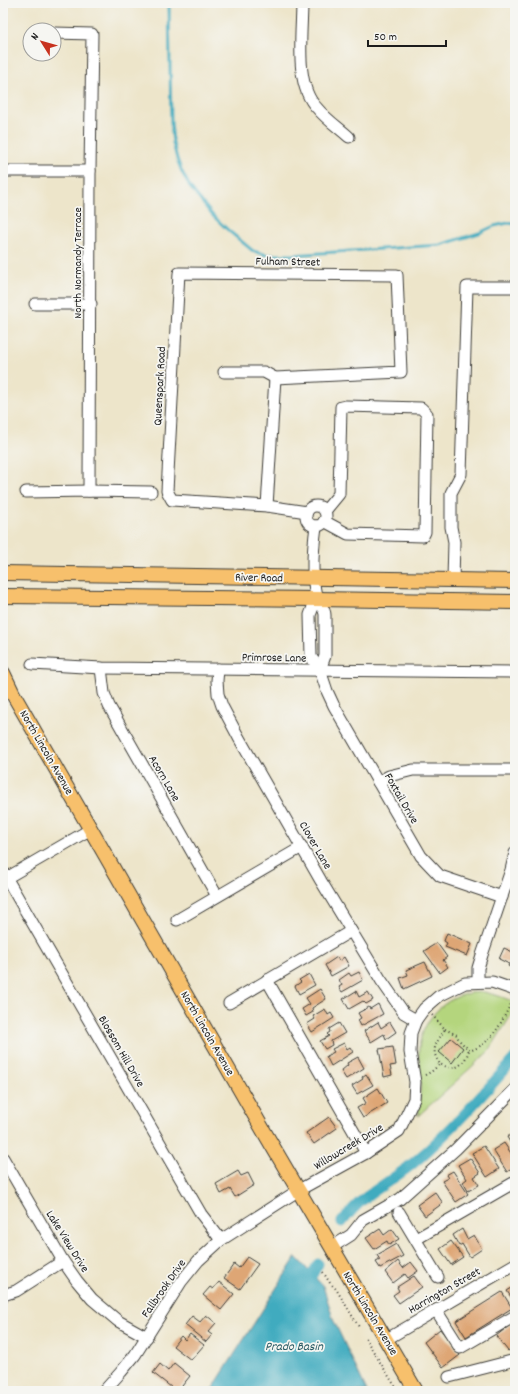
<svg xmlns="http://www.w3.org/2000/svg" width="518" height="1394" font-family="Dekko,sans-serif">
  <rect width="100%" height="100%" fill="#f6f6f2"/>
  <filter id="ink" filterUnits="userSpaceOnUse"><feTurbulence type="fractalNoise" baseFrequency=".025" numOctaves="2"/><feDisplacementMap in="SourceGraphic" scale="8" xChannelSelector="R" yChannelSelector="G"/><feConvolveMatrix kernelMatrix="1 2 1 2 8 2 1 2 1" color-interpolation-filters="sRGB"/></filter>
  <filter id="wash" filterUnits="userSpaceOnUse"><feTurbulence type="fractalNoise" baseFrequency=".012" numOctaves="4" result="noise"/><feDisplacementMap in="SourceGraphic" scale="16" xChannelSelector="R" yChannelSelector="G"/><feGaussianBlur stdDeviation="0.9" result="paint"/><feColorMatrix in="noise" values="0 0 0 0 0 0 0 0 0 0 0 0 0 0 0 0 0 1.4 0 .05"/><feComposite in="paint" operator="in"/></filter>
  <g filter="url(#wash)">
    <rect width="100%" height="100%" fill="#ede5ca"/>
    <!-- green -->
    <path fill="#b4d57d" stroke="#68784c" d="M484 992C495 995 505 997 515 1003V1009L489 1051 418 1116C420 1102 421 1088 420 1073 420 1065 418 1057 419 1049 421 1023 441 1000 466 994 471 992 478 993 484 992Z"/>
    <!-- water -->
    <path fill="#40abbf" stroke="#2e646e" d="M296 1257 323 1286 334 1321 367 1391H211Z"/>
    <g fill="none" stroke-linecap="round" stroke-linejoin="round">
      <!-- stream -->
      <path stroke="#40abbf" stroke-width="3" d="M169 3 171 123 173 143 177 159 182 172 190 187 213 216 229 231 253 251 267 255H291L440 245 479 233 494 226 508 223 515 224"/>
      <!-- canal -->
      <g stroke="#40abbf" stroke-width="11">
        <path d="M342 1222C349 1213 356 1205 365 1198 382 1185 401 1174 417 1160 453 1129 484 1093 515 1058"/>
        <path d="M305 1288 318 1264"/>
      </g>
    </g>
    <g id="blocks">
      <!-- building -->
      <g fill="#dea674">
        <path d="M447 933 472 944 467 956 445 947 447 943 444 941Z"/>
        <path d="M437 943 447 957 443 960 448 967 440 973 424 951Z"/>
        <path d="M504 948 515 953V969L508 966 509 964 499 959Z"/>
        <path d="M337 957 339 961 344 957 349 966 331 976 325 965Z"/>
        <path d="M425 962 432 976 404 989 400 978 408 975 406 970Z"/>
        <path d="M359 972 363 980 342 992 339 987 342 985 339 980 349 973 351 976Z"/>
        <path d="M309 974 315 985 299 994 295 986 301 982 299 980Z"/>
        <path d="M320 989 326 999 312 1008 313 1012 306 1016 302 1009 310 1004 306 998Z"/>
        <path d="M356 991 359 997 368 992 373 1000 366 1004 363 1001 349 1009 343 999Z"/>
        <path d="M378 1004 383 1014 361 1026 358 1020 361 1018 358 1013 369 1007 370 1009Z"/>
        <path d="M325 1009 328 1015 331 1013 334 1018 312 1032 307 1024 315 1019 313 1016Z"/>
        <path d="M378 1022 381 1028 390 1022 396 1032 386 1039 384 1034 371 1042 364 1031Z"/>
        <path d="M339 1023 345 1033 331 1041 332 1045 325 1049 320 1041 329 1036 327 1034 330 1032 329 1029Z"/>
        <path d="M451 1038 463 1048 452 1063 439 1052Z"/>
        <path d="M344 1043 347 1049 350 1047 353 1052 331 1066 326 1056 334 1052 332 1049Z"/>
        <path d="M393 1047 396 1065 390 1066 392 1075 384 1077 379 1049Z"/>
        <path d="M358 1057 364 1068 346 1079 341 1071 348 1065 347 1063Z"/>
        <path d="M366 1074 373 1085 357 1094 352 1086 363 1079 362 1077Z"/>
        <path d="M378 1088 387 1103 363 1118 357 1108 366 1103 363 1098Z"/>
        <path d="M329 1117 337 1128 314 1144 306 1133Z"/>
        <path d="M515 1132V1151L507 1137Z"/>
        <path d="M504 1143 515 1159V1167L507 1172 493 1150Z"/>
        <path d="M484 1146 499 1169 487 1177 472 1153Z"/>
        <path d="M470 1158 480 1173 474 1177 479 1185 468 1191 463 1182 467 1179 458 1165Z"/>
        <path d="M238 1171 241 1176 248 1173 254 1185 235 1197 230 1189 221 1194 216 1184Z"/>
        <path d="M453 1171 468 1194 456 1202 442 1181 448 1178 446 1175Z"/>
        <path d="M435 1192 443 1203 425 1216 417 1205Z"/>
        <path d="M380 1229 384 1235 392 1229 399 1239 389 1245 387 1241 374 1249 366 1238Z"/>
        <path d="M462 1229 467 1239 474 1235 482 1249 470 1257 462 1244 459 1246 453 1235Z"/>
        <path d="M451 1241 463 1257 451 1265 440 1249Z"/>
        <path d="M396 1244 403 1256 380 1268 376 1262 380 1260 377 1255Z"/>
        <path d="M247 1257 258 1264 240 1289 224 1278 234 1264 239 1268Z"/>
        <path d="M398 1261 403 1268 411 1262 418 1271 408 1278 405 1274 393 1283 385 1272Z"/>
        <path d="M414 1276 422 1287 399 1303 393 1295 399 1291 397 1287Z"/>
        <path d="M219 1282 234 1294 221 1310 203 1295 210 1287 213 1289Z"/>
        <path d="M515 1286V1303L507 1291Z"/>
        <path d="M502 1292 512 1308 466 1337 456 1321Z"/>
        <path d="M206 1315 216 1323 208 1332 212 1335 206 1342 185 1325 192 1316 200 1322Z"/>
        <path d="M515 1321V1346L508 1351 496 1336Z"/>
        <path d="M440 1329 460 1355 443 1368 424 1342Z"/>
        <path d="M190 1334 204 1345 191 1360 173 1346 181 1336 185 1340Z"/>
        <path d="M174 1363 190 1376 178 1391H176L153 1373 160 1364 168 1371Z"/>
      </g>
    </g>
  </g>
  <g filter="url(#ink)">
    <use href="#blocks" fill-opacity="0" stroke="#3b3a36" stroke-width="1"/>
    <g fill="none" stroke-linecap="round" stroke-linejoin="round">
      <defs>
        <g id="minor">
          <path d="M302 3C302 34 294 85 317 108 326 119 339 128 349 137"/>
          <path d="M54 33 92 34 90 171 89 491"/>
          <path d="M3 171H90"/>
          <path d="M35 304H91"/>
          <path d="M224 372H264L275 378 401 372 397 275 179 273 167 491 172 500 267 506 307 512"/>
          <path d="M26 492 89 491 151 492"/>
          <path d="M267 506 275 378"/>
          <circle cx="316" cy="516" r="10"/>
          <path d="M324 521 348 534 423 536 425 532 427 414 421 408 346 406 341 407 339 494 325 511"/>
          <path d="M316 526C313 549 311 572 316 596 317 604 325 607 325 615V656L320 670"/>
          <path d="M453 580 454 542 451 527V493L461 474 467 287H515"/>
          <path d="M316 599 310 615 311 657 320 670 327 691 334 706 421 856 440 876 502 897"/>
          <path d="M32 664 101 668 515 672"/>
          <path d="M101 668 104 693 109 706 217 896"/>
          <path d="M218 669 217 681 218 694 222 706 239 738 321 881 381 980 404 1013 416 1020"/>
          <path d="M378 782 389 776 413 770H515"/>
          <path d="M3 872 201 1214 221 1240"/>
          <path d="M3 880 91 829"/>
          <path d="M177 920 302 847"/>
          <path d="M267 980 366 1153"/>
          <path d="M478 982V968L482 955 511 870 515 853"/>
          <path d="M229 1003 351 931"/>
          <path d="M3 1158 63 1261 77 1281 92 1299 118 1321 147 1337"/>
          <path d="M399 1212 438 1277"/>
          <path d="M416 1239 515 1182"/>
          <path d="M332 1247 351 1235 363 1220 400 1199 456 1149 515 1089"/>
          <path d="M3 1295 16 1291 63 1261"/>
          <path d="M436 1310 460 1348 515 1316"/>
          <path d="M387 1339 515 1264"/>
          <path d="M449 1377 515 1360"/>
          <path d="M104 1391 121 1372 135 1355 181 1282 198 1261 221 1240 299 1190 366 1153 399 1131 414 1099 415 1082 410 1052 411 1033 416 1020 424 1009 439 996 465 983 492 982 515 990"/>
        </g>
        <g id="major">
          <path d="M3 573 515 581"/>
          <path d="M3 596 316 599 515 602"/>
          <path d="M3 673 13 694 266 1135 416 1391"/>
        </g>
      </defs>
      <!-- minor casing -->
      <use href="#minor" stroke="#3b3a36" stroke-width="13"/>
      <!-- major casing -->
      <use href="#major" stroke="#3b3a36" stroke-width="16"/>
      <!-- path -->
      <g stroke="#3b3a36" stroke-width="2" stroke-dasharray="1 3" stroke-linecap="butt">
        <path d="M432 1015 445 1029C437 1043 429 1049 440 1064"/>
        <path d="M445 1029 457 1035C459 1043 465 1044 469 1051"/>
        <path d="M425 1075 431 1072 440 1064C456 1072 463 1066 469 1051 494 1043 501 1022 513 1000"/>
        <path d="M323 1272 330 1283 336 1289 359 1327"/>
        <path d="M365 1338 398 1391"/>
      </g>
      <!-- minor -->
      <use href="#minor" stroke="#fff" stroke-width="11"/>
      <!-- major -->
      <use href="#major" stroke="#f7c06c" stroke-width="14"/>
    </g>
  </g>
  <g text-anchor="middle" stroke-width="3.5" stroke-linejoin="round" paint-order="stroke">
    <!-- street labels -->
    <g font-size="12" fill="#1c1c1c" stroke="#f6f6f2">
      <text transform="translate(288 261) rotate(1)" y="4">Fulham Street</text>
      <text transform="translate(77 263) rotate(-90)" y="4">North Normandy Terrace</text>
      <text transform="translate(159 386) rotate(-87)" y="4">Queenspark Road</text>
      <text transform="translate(259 577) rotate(1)" y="4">River Road</text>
      <text transform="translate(274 657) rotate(1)" y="4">Primrose Lane</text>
      <text transform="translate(47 752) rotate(60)" y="4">North Lincoln Avenue</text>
      <text transform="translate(165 778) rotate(60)" y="4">Acorn Lane</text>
      <text transform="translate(402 798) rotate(60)" y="4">Foxtail Drive</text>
      <text transform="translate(316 845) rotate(60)" y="4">Clover Lane</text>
      <text transform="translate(208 1033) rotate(60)" y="4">North Lincoln Avenue</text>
      <text transform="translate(122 1051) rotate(60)" y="4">Blossom Hill Drive</text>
      <text transform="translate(348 1146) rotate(-31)" y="4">Willowcreek Drive</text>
      <text transform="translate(68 1241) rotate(58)" y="4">Lake View Drive</text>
      <text transform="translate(163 1288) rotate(-55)" y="4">Fallbrook Drive</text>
      <text transform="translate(444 1290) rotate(-30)" y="4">Harrington Street</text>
      <text transform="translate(371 1313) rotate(59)" y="4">North Lincoln Avenue</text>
    </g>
    <!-- water labels -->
    <g font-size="13" font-style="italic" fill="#2c5c65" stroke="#f6f6f2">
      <text x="294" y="1350">Prado Basin</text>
    </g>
  </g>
  <!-- margin -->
  <rect width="518" height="1394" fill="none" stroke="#f6f6f2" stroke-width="16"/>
  <!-- north arrow -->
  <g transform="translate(42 42) rotate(307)"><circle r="19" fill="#f6f6f2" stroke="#9f9f9c"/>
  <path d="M0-3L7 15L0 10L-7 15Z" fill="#c8321e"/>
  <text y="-6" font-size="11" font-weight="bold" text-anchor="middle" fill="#1c1c1c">N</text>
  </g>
  <!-- scale -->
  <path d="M368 40v6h78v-6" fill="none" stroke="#1c1c1c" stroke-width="2"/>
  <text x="374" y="40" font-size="12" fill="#1c1c1c" stroke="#f6f6f2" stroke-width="3" paint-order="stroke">50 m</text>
</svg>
